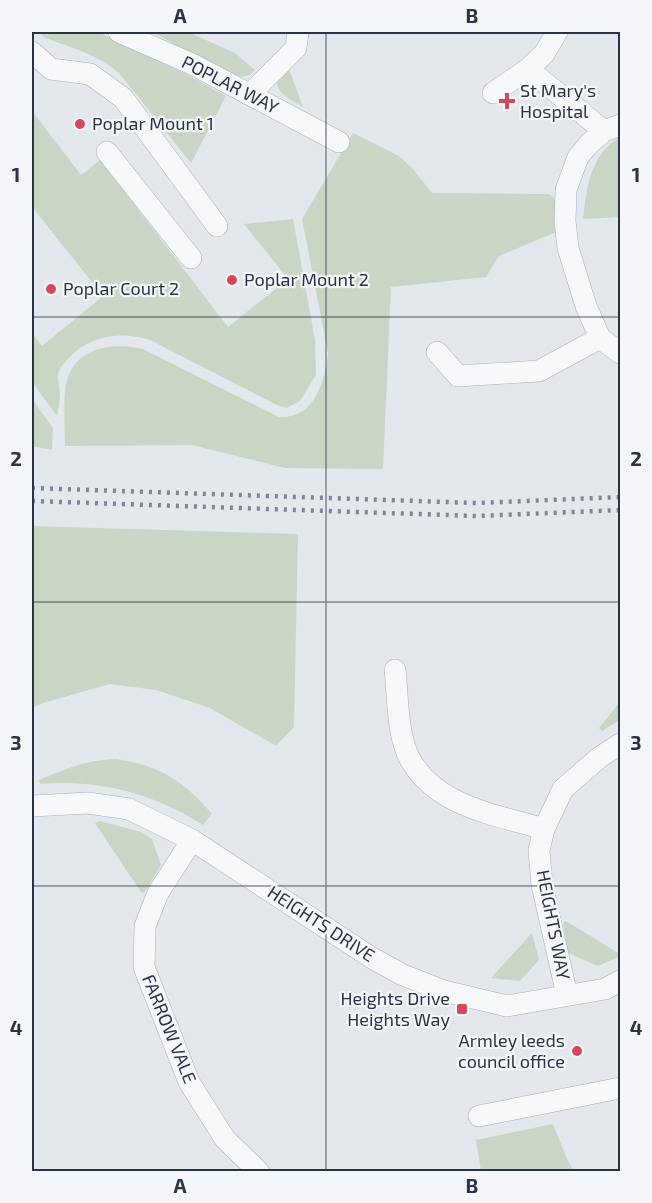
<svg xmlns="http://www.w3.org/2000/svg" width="652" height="1203" font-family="'Exo 2',sans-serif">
  <rect width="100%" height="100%" fill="#e4e7ec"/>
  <!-- green -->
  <g fill="#c9d6c5">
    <path d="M41 32H98L186 74 226 96 191 163 119 73C98 54 69 47 43 37Z"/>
    <path d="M152 32H188L235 53 255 70 249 75 237 78Z"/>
    <path d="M288 66 303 107C294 101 272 92 278 78 280 74 286 69 288 66Z"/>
    <path d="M32 111 81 175 100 160 228 327 288 279 244 224 293 219 315 340 316 375 300 401 287 408 277 405 150 340C124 332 97 334 75 352 69 358 60 366 58 374 57 380 60 388 60 393 60 401 58 409 57 416L32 382V333L42 346 103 296 32 207Z"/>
    <path d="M353 133 399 156 413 169 432 193 548 194 552 196 557 203 554 226 556 232 499 256 486 277 391 287 383 469 285 468 192 445 65 446C65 428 63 400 66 384 74 347 112 342 143 349L279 417C314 419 325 382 328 353L302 219Z"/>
    <path d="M620 137V217L583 219C587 187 590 155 620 137Z"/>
    <path d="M32 399 53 428 52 450 32 446Z"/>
    <path d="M32 526 298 534 294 727 276 746 210 708 156 690 110 684 43 703 32 708Z"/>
    <path d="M620 702V720L602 731 599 728Z"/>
    <path d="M116 759C159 765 184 781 212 814L203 825C153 793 99 779 40 784L39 780C65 769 87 760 116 759Z"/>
    <path d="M100 821 141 832 152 839 161 865 144 893 141 892 95 823Z"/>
    <path d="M566 921 618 953V957L598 966 568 953 563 923Z"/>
    <path d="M532 933 539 960 520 981 491 978Z"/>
    <path d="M553 1124 567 1159 574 1171H481L476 1140Z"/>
  </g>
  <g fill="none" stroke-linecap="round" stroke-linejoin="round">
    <defs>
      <g id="minor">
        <path d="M119 32 192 64 339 142"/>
        <path d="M32 52 51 69 90 74 123 98 217 226"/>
        <path d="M528 69 604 131"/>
        <path d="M493 93 528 69 544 54 557 32"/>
        <path d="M250 94 296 48 298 32"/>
        <path d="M620 125 604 131 589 144 578 157 566 190 565 221 568 248 586 306 600 338 620 353"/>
        <path d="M107 152 191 258"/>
        <path d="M437 352 458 376 539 371 600 338"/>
        <path d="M395 670C398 696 397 728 407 753 431 806 494 814 544 829"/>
        <path d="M32 806 88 803 129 809 192 840 372 958 403 975 444 991 507 1006 605 989 620 981"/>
        <path d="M192 840 158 893 145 926 144 967 189 1082 225 1139 259 1172"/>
        <path d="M567 995 542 885 539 850 544 829 563 789 600 757 620 744"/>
        <path d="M479 1116 620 1088"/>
      </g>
    </defs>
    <!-- minor casing -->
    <use href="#minor" stroke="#a9aeb7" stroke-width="22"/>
    <!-- minor -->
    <use href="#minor" stroke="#f7f8fa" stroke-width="21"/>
    <!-- rail -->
    <g stroke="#7d8696" stroke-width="4.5" stroke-dasharray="3 6" stroke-linecap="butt">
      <path d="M32 488 476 503 620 497"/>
      <path d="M32 501 476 516 620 510"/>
    </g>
  </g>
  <!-- grid -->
  <path fill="none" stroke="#2b3445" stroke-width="1.5" stroke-opacity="0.55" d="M326 32V1172M32 317H620M32 602H620M32 886H620"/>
  <!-- markers -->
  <g fill="#d1495b" stroke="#f4f6f9" stroke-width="2">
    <path d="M504 92h6v6h6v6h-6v6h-6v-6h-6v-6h6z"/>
    <circle cx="80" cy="124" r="6"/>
    <circle cx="232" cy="280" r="6"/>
    <circle cx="51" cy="289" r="6"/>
    <rect x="456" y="1003" width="12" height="12" rx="3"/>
    <circle cx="577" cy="1051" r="6"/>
  </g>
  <g text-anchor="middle" stroke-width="4.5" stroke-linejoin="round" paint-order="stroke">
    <!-- street labels -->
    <g font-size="18" fill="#2b3445" stroke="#f4f6f9">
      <text transform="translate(230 85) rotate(27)" y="6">POPLAR WAY</text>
      <text transform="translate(321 924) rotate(33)" y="6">HEIGHTS DRIVE</text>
      <text transform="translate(553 925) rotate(79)" y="6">HEIGHTS WAY</text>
      <text transform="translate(169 1029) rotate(68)" y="6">FARROW VALE</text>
    </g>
    <!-- poi labels -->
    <g font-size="18" fill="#2b3445" stroke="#f4f6f9" text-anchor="start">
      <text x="520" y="97">St Mary's<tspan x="520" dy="21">Hospital</tspan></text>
      <text x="92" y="130">Poplar Mount 1</text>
      <text x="244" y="286">Poplar Mount 2</text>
      <text x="63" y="295">Poplar Court 2</text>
      <text x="450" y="1005" text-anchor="end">Heights Drive<tspan x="450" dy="21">Heights Way</tspan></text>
      <text x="565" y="1047" text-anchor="end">Armley leeds<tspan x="565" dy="21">council office</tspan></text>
    </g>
  </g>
  <!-- border -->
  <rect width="652" height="1203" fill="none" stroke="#f4f6f9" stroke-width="66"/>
  <rect x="33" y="33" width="586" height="1137" fill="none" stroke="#2b3445" stroke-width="2"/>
  <g font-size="20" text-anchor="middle" font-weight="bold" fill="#2b3445">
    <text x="180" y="23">A</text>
    <text x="472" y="23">B</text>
    <text x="16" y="182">1</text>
    <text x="636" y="182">1</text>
    <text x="16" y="466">2</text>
    <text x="636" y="466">2</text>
    <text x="16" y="750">3</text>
    <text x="636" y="750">3</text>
    <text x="16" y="1035">4</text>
    <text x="636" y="1035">4</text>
    <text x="180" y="1193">A</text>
    <text x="472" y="1193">B</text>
  </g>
</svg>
